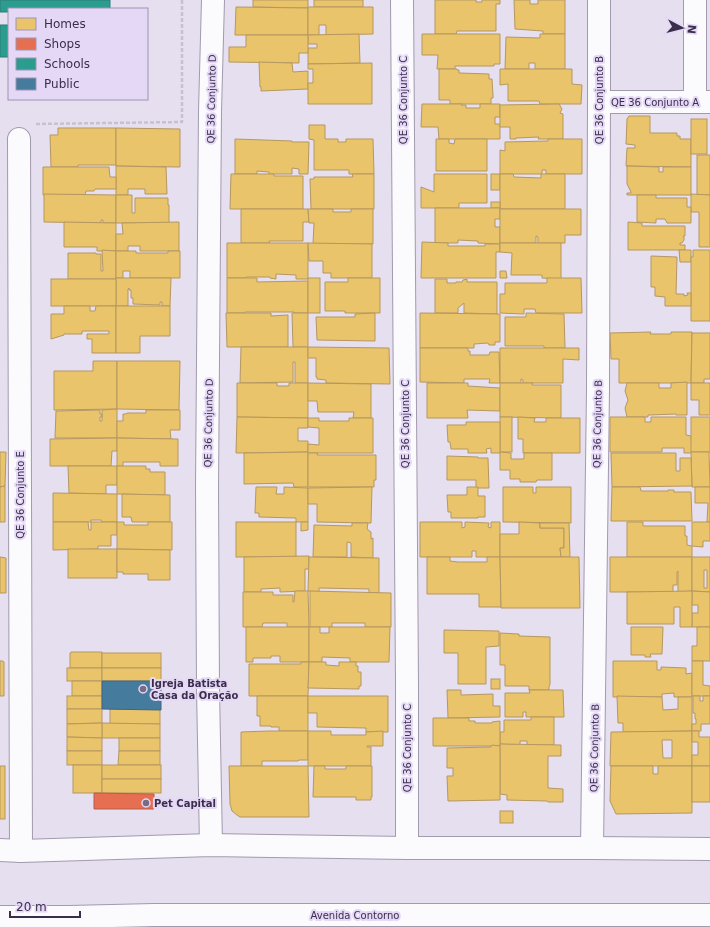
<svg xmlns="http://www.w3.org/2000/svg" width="710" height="927" font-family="'DejaVu Sans',sans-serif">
  <rect width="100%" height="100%" fill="#e5dfef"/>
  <!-- homes -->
  <g fill="#e9c46a" stroke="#b59761" fill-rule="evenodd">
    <path d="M253 0H308V8L253 7Z"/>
    <rect x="314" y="0" width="49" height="7"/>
    <path d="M435 0H476V2H482V0H500V4H496V31H457L456 34H435Z"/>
    <path d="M514 0H530V4H538V0H565V34H543V31L515 29Z"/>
    <path d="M236 7 308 8V35H235Z"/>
    <path d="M308 7H373V34L326 35V25H319V35H308Z"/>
    <path d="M359 34 360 63 308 64V48H317V44H308V35Z"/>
    <path d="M422 34H500V64H494V66H455V69H437L438 55H422Z"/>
    <path d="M540 34H565V69H535V63H529V69H505L506 37 540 38Z"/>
    <path d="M246 35H308V53H299V63L229 62V47H246Z"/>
    <path d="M259 62 292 63 293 72 308 71V89L261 91V87H260Z"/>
    <path d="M372 63V104H308V83H313V69H308V64Z"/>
    <path d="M439 69H457V70H459V73L489 74V79H492L493 96V98H491V104H450V100H439Z"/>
    <path d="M500 69H572V84L582 85 581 104H540L539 101H508V84L500 85Z"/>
    <path d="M422 104H462L461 105H466V108H480V104H500V117H495V124H500V139H439L438 127H421Z"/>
    <path d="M559 104 562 109 560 113 563 114V139H538L539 137 516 138V139H510V127H500V105Z"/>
    <path d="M629 116H650V133H677V136H680V139H691V167L626 166 627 148H635V145L626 144 627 119Z"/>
    <rect x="691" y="119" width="16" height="35"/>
    <path d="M309 125H325V139H338V142H346V139H373L374 174H349V170H314V140L309 139Z"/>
    <path d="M58 128H116V165H78V167H51L50 135H58Z"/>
    <path d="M116 128 180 129V167L116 166Z"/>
    <path d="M235 139 292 141V142H309L308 174H299V169L292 168V174H269V172L257 171V174H235Z"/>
    <path d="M436 139H449V143L454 144 455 139H487V171H436Z"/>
    <path d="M548 139H582V174H546V170H542V174H500V150L505 151V142L548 141Z"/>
    <rect x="697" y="155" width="13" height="40"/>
    <path d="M116 166 166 167 167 194H145V189H128V195H116Z"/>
    <path d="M627 166 659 167V172H663V167H691V195H627V193H631V192L627 184Z"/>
    <path d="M43 167H109L110 177H116V189H95L94 191H86L85 195H43Z"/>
    <path d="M231 174H274V176H303V209H230Z"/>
    <path d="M352 174H374V209H311L310 179H314V177H353Z"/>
    <path d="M434 174H487V203H459V208H421V187L434 192Z"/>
    <rect x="491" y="174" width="9" height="16"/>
    <path d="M500 174H513L514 177 541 178V174H565V209H500Z"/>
    <path d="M44 194 116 195V223H103V220H101V223L44 222Z"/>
    <path d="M691 194 710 195V247H699V212H691Z"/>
    <path d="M116 195H132V213H135V198H168V205H169V223H116Z"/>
    <path d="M637 195H656V198H687V207H691V223H667L665 219H656V223L637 222Z"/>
    <rect x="491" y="202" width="9" height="6"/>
    <path d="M435 208H500V219H495V227H500V244L478 243V241L458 240V243H435Z"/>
    <path d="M241 209H308L309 222H303V241H269L270 243H241Z"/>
    <path d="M308 209H333V212H351V209H373V244H313L314 223H309Z"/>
    <path d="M500 209H581V235H565V243H538V237L536 236V243H500Z"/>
    <path d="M64 222 116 223V251H97V247H64Z"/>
    <path d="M179 222V251H140V246H128V251H116V234H123L122 223Z"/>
    <path d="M628 222 642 223V226H685V236H683L684 237V240L682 243H680V245H685V250H628Z"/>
    <path d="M422 242 448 243V246H485V244H500V252H496V278H421Z"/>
    <path d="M227 243H308V279H296V275L276 274V279L270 278V277H246L245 278H227Z"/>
    <path d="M308 243 372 244V278H331V273H323V261H309Z"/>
    <path d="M500 243H561V279L542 278V275H511L512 253 500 252Z"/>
    <path d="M102 250 116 251V279H68V253H96V254H101V271H103Z"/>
    <path d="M679 250H691V262H680Z"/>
    <path d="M693 250H710V321H691V257H693Z"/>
    <path d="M116 251H136V253H168V251H180V278H130V271H123V278H116Z"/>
    <path d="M651 256 677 257 676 294H684V296L688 295 687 293H691V306H665V297L655 296V287H651Z"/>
    <path d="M500 271H506L507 278H500Z"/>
    <path d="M116 278H171L170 306H162V302H160V305L133 304V298H131V290H129V288L128 289V306H116Z"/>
    <path d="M227 278H257V282L308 281V313H294V312H245V313H227Z"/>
    <rect x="308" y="278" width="12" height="35"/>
    <path d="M348 278H380V313H345V311H325V282H348Z"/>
    <path d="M547 278H581L582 313H536L535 309H524V314L500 313V294H505V283H547Z"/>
    <rect x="51" y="279" width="65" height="27"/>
    <path d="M435 279H447V283H456V282H462L463 280 467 279V282H497V314L464 313V303L458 308V313H435Z"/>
    <path d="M64 306H90V311H95L96 306H116V353H92V339H87V334H109V331H82V334H64V335L51 339V314H64Z"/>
    <path d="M116 306H170V336H140V353H116Z"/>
    <path d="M226 313H271V316L288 315V347H227Z"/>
    <path d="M292 313H308V347H293Z"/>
    <path d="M375 313V341L317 340 316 317H355V314Z"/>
    <path d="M420 313 500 314V342H495V345H489L488 343 474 344V348H420Z"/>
    <path d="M526 313 564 314 565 348H544V346H505V317H526Z"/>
    <path d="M651 332 650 334H671V332H692L691 383H619V359H611L610 333Z"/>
    <path d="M692 333H710V379H704V383H691Z"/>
    <path d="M241 347H308V383H295V362H293V382L240 383Z"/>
    <path d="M308 347 389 348 390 384 326 383V380L317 379V377H316V358H308Z"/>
    <path d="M420 348H468V351H470V355H489L490 352H499L500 383H489L490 379H464V383L420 382Z"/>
    <path d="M500 348H579V360L563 359V383H523V380L521 379V383H500Z"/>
    <path d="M93 361H117V409L54 410V371H93Z"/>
    <path d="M117 361H180L179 410 117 409Z"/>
    <path d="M687 382V415H676V414L649 415H648V417H627L625 408 628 400 625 391 627 383H659V388H671V383Z"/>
    <path d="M237 383H277V386H289V383H308V418L237 417Z"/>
    <path d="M308 383 371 384V418H353L354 412H318L317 401H308Z"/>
    <path d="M427 383H468V386L500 388V411L467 410 468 418H427Z"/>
    <path d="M500 383H533L532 385H561V418L500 417Z"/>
    <path d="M691 383H710V415H699V400H691Z"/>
    <path d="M117 409V438H55L56 411 100 410V414H102V417H100V421H102V410Z"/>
    <path d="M146 410H180V430H170L171 439 117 438V421H123V414H126L127 413H146Z"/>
    <path d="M237 417 308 418V428H298V441H308V452L236 453Z"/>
    <rect x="500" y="417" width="12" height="35"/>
    <path d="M518 417 535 418 534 422H546V418H580V453H523V439H518Z"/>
    <path d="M610 417H645V422H651V417H686V435L691 436 692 453H684V448H662V452H610Z"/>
    <rect x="691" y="417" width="19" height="35"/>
    <path d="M308 418H319V421H349V418H373V453H308V444L319 445V428L308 427Z"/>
    <path d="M466 422H500V453H491V448L486 449 487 453H468V449H451L450 442H448L447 425H466Z"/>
    <path d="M117 438V451H112L111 466H50V439Z"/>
    <path d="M117 438 178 439V466H160V462H123V466H117Z"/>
    <path d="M0 452H6L5 486 0 487Z"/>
    <path d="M308 452V487H294L293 483 244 484V453Z"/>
    <path d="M500 452 511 453V459H524V453H552V480H537L536 482H520V479H510V470H500Z"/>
    <path d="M691 452H709L710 487H692Z"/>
    <path d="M308 453H318L317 455H376V480H374V487H308Z"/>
    <path d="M611 453H676V471H680V458H691L692 486 612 487Z"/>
    <path d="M447 456 478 457V458H488L489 488H476V480H447Z"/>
    <path d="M68 466H117V485H106V494L69 493Z"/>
    <path d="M117 466H146V469H150V472H165V495L117 494Z"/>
    <path d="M5 486V522H0V487Z"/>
    <path d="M256 487H277L276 494H284V487L308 488V522H296V518L259 517V513H255Z"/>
    <path d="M372 487 371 523 317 522V504H308V488Z"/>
    <path d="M467 487H478V496H485V517H478V518H451V512H448L447 495H467Z"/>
    <path d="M503 487H533V493H536V487H571V523L503 522Z"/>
    <path d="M612 487H640L641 491H668V490H674V492H691L692 521H611Z"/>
    <path d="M695 487H710V522H707L708 503H695Z"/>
    <path d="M53 493 117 494V522H102L101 520H91V522H53Z"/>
    <path d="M122 494 170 495V522H132L131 517H122Z"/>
    <path d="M53 522H88L89 530H91V522H117V535H111V546H98V549L53 550Z"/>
    <path d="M117 522H124V525H148V522H172V550L117 549Z"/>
    <rect x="236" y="522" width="60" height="35"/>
    <path d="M301 522H308V530L301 531Z"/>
    <path d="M420 522H462V528L465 527V522L489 523 488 527 491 528V522H500V557H476V551H472V557H420Z"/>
    <path d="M519 522 540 523V528H564V548H560L561 557H500V534H519Z"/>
    <path d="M627 522H643V526H685V536H687V545L691 546H692V557H627Z"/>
    <path d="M692 522H710V541H703V547L692 546Z"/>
    <path d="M352 523H368L367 529 371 532V539L373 538V558L351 557V543L347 542V557H313L314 525 352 526Z"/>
    <path d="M540 523H569L570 557H561L560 548H564V528H540Z"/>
    <rect x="68" y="549" width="49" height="29"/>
    <path d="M117 549 170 550V580H148V574H123V572H117Z"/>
    <path d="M308 556H309V569H305V591L280 592V588L261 589V592H244V557Z"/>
    <path d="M0 557 6 558V593H0Z"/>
    <path d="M309 557 379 558V593H369V589L319 588V592L308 591Z"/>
    <path d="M427 557H450V561L458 562H487V557H500L501 607H479V594H427Z"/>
    <path d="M500 557H579L580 608H501Z"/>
    <path d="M610 557H692V591L678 592V571L677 572V585H673V592H610Z"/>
    <path d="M692 557H710V592L692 591ZM704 570H707V588H704Z"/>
    <path d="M295 591H308L309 627H287V623H263L262 627H243V592H273V595H293V602H294Z"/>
    <path d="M310 591 391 593V627H365V623H332V627H310Z"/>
    <path d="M692 591 710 592V627H692V613H698V605H692Z"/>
    <path d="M692 591V627H680V607H674V624H627V592Z"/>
    <path d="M246 627H309V662H280V656H271V658H253V662H246Z"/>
    <path d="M309 627H320V633H329V627H390L389 662H350V658L322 657V662H309Z"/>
    <path d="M631 627H663L662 654H650L651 657H645V655H631Z"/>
    <path d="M697 627H710V661H692V646H697Z"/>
    <path d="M444 630 499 631V646L486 647V684H458V653H444Z"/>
    <path d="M500 633 519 634V636L550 637V685L549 686V690H529V686H505V665H500Z"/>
    <path d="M71 652H102V668H70V653H71Z"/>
    <rect x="102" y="653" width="59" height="15"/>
    <path d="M0 661H3L4 662V696H0Z"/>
    <path d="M613 661H657V670H661V667L686 668V674L692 673V697H674V693L662 694V697H613Z"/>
    <path d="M692 661H703V685L710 686V696H692Z"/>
    <path d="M301 662H309L308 696H249V664H301Z"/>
    <path d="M309 662H326V665L339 666V662H356V666H358V672H361V686H359V689L308 688Z"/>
    <rect x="67" y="668" width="35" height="13"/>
    <rect x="102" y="668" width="59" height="13"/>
    <rect x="491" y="679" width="9" height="10"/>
    <rect x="72" y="681" width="30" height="15"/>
    <path d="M447 690H461V695L493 694V706H500V717L448 718Z"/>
    <path d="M529 690H563L564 717H526V712H523V717H505V693H530Z"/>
    <rect x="67" y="696" width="35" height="13"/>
    <path d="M257 696H308V731H279V727H271V726H260V716H257Z"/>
    <path d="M308 696H388V732H366V728L317 727V713H308Z"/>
    <path d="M617 696 662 697 663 710 678 709V697H692V731L623 732V723H618Z"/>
    <path d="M693 696H700V701H703V696H710V724H701V731H692V724H696V719H695V713H693Z"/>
    <path d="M67 709H102V723L67 724Z"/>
    <rect x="110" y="709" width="50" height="15"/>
    <path d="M531 717H554V745H527V741H520V745L500 744V732H504V720H531Z"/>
    <path d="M433 718H469V721H475V723H492V722L500 721V746H433Z"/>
    <path d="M102 723 160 724V738H102Z"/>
    <path d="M102 723V738L67 737V724Z"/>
    <path d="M269 731H308V760H299L298 761H262V766H241V732Z"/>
    <path d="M308 731H331V735H366V732L383 731V746H367V747H371V766H308Z"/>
    <path d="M692 731V766H610L611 732ZM662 740H672V758H663Z"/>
    <path d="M692 731H699V737H710V766H692V755H698V742H692Z"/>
    <path d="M67 737 102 738V751H67Z"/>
    <rect x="119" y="738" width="41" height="13"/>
    <path d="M500 744 561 745V756H548V788L563 789V802H548L547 801 507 800V795L500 794Z"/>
    <path d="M492 745 500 746V800L448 801 447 776H453V768H447V748L491 747V746Z"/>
    <rect x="67" y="751" width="35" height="14"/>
    <path d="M119 751H160V765H118Z"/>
    <rect x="73" y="765" width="29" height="28"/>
    <rect x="102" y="765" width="59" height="14"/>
    <rect x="0" y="766" width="5" height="53"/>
    <path d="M229 766H308L309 817H240L237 815 232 811 230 804Z"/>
    <path d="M314 766H325V769H346V766H372V797H371V800H356V797H313Z"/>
    <path d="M611 766H653V774H658V766H692V813L616 814 610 801Z"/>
    <rect x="692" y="766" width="18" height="36"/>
    <rect x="102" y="779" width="59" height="14"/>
    <rect x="500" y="811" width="13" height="12"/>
  </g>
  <!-- shops -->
  <path fill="#e76f51" stroke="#b35c4f" d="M94 793 154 794V809H94Z"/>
  <!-- schools -->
  <g fill="#2a9d8f" stroke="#2f7c7b">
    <path d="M0 0H110V9H9V12H0Z"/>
    <rect x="0" y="25" width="9" height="32"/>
  </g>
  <!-- public -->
  <path fill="#457b9d" stroke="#426484" d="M102 681H161V710L102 709Z"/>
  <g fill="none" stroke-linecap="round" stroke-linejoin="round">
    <defs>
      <g id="street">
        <path d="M402 0 407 683V848"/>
        <path d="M695 0V102"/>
        <path d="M599 102H710"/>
        <path d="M19 139 21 851"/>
        <path d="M211 845 208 689 207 487 210 111 213 0"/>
        <path d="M592 848 598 389 599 102V0"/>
        <path d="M0 850 21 851 211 845 407 848H592L710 849"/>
      </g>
      <path id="secondary" d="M0 917H69L154 915H710"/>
    </defs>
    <!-- street casing -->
    <use href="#street" stroke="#a29aad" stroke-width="24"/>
    <!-- secondary casing -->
    <use href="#secondary" stroke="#a29aad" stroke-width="24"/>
    <!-- path -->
    <path stroke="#c6c2cb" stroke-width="2.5" stroke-dasharray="4 2" stroke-linecap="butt" d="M36 124 182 122V0"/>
    <!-- street -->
    <use href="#street" stroke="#fbfafd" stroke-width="22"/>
    <!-- secondary -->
    <use href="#secondary" stroke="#fbfafd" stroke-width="22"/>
  </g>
  <!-- markers -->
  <g fill="#766c84" stroke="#e4d8f6" stroke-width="1.5">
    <circle cx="143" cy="689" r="4"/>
    <circle cx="146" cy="803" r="4"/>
  </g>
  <g text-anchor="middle" stroke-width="4" stroke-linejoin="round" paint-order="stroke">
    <!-- street labels -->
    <g font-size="10" fill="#3b2e4b" stroke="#e4d8f6">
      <text transform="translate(211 99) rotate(-89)" y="4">QE 36 Conjunto D</text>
      <text transform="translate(403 100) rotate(-90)" y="4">QE 36 Conjunto C</text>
      <text transform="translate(599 100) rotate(-90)" y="4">QE 36 Conjunto B</text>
      <text x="655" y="106">QE 36 Conjunto A</text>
      <text transform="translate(208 423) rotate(-89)" y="4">QE 36 Conjunto D</text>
      <text transform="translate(405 424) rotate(-90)" y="4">QE 36 Conjunto C</text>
      <text transform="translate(597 424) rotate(-89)" y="4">QE 36 Conjunto B</text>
      <text transform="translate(20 495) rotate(-90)" y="4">QE 36 Conjunto E</text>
      <text transform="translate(407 748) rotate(-90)" y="4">QE 36 Conjunto C</text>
      <text transform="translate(594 748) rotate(-89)" y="4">QE 36 Conjunto B</text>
      <text x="355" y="919">Avenida Contorno</text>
    </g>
    <!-- poi labels -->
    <g font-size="10" font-weight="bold" fill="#3b2e4b" stroke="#e4d8f6" text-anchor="start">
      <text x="151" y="687">Igreja Batista<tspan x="151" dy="12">Casa da Oração</tspan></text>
      <text x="154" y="807">Pet Capital</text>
    </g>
  </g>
  <!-- legend -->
  <rect x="8" y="8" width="140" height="92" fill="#e4d8f6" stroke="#a094b2"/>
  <rect x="16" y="18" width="20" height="12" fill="#e9c46a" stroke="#a094b2"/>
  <text x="44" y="28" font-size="12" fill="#3b2e4b">Homes</text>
  <rect x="16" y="38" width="20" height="12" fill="#e76f51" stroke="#a094b2"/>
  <text x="44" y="48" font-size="12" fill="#3b2e4b">Shops</text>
  <rect x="16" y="58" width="20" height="12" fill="#2a9d8f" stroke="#a094b2"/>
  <text x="44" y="68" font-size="12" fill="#3b2e4b">Schools</text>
  <rect x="16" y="78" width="20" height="12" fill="#457b9d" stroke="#a094b2"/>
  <text x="44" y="88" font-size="12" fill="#3b2e4b">Public</text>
  <!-- north arrow -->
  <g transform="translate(682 28) rotate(97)" stroke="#e4d8f6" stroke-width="3" paint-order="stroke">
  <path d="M0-3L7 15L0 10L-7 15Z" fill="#3b2e4b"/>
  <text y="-6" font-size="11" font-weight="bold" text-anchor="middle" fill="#3b2e4b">N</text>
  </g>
  <!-- scale -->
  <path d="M10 911v6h70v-6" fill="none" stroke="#3b2e4b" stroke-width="2"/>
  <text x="16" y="911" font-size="12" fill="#3b2e4b" stroke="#e4d8f6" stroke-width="3" paint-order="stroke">20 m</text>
</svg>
